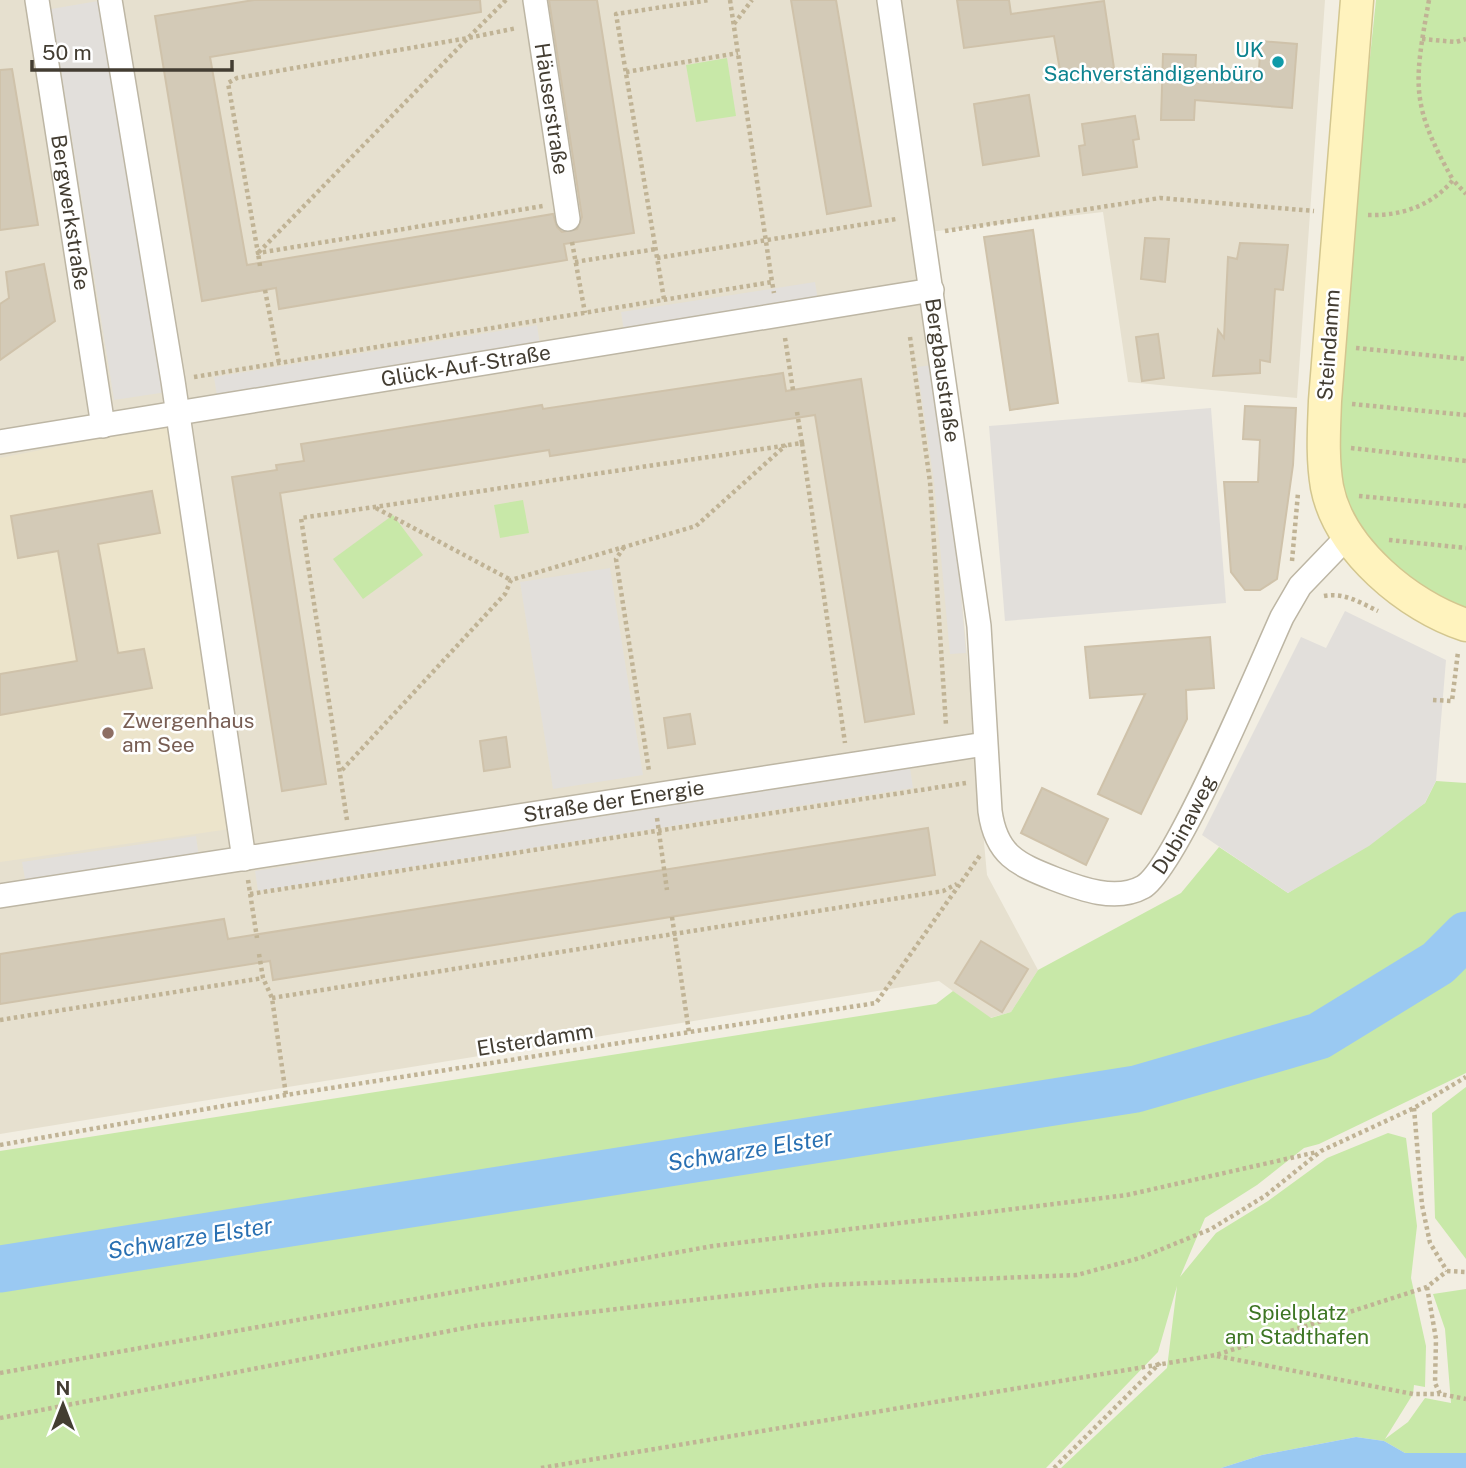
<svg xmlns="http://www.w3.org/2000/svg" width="1466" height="1468" font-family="'Public Sans',sans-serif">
  <rect width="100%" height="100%" fill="#f2eee2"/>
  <!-- residential -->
  <path fill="#e6e0cf" d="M0 0H1325L1297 398 1128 382 1103 212 911 234 951 480 987 875 1038 970 1011 1012 990 1018 939 981 0 1134Z"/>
  <!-- education -->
  <path fill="#ece4cb" d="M171 424 230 829 0 862V458Z"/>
  <!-- green -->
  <g fill="#c8e8a8">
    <path d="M1376 0H1466V615L1407 582 1359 527 1342 491 1336 435 1349 257Z"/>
    <path d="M727 58 736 116 696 122 686 65Z"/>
    <path d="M523 500 529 533 500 538 494 505Z"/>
    <path d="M393 515 423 555 363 599 333 559Z"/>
    <path d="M1436 781 1466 783V1073L1319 1144 1304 1148 1257 1185 1205 1218 1180 1277 1216 1233 1268 1201 1327 1158 1388 1133 1406 1138 1417 1226 1411 1278 1426 1346 1425 1387 1414 1385 1413 1394 1385 1439 1408 1422 1425 1398 1451 1403 1445 1329 1433 1294 1466 1289V1453H1405L1384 1441 1356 1437 1262 1455 1221 1468H1061L1167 1368 1177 1286 1158 1352 1046 1468H0V1151L936 1004 953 991 991 1018 1011 1012 1038 970 1181 893 1219 847 1288 893 1425 803Z"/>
    <path d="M1466 1087V1259L1435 1218 1432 1113Z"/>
  </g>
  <!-- parking -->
  <g fill="#e2dfdb">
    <path d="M104 0 180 390 114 400 51 9Z"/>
    <path d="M815 282 818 300 624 331 621 312Z"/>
    <path d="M537 325 540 345 217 396 214 377Z"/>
    <path d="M932 365 958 562 966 653 950 654 934 482 917 367Z"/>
    <path d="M1211 408 1226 603 1005 621 989 426Z"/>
    <path d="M610 568 643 775 553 789 520 582Z"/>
    <path d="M1345 611 1446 660 1436 781 1425 803 1369 846 1288 893 1202 835 1301 637 1326 648Z"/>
    <path d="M910 768 913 788 258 891 255 871Z"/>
    <path d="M196 836 199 858 26 884 22 862Z"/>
  </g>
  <!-- water -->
  <path fill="#9ac9f2" d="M1356 1437 1384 1441 1405 1453H1466V1468H1221L1262 1455Z"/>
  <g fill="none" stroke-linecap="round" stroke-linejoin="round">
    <!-- river -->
    <path stroke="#9ac9f2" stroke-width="47" d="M0 1269 1136 1089 1319 1036 1438 963 1466 935"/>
  </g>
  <!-- building -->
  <g fill="#d3cab7" stroke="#cfc2aa" stroke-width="2">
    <path d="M254 0H480L481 12 210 57 247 265 553 214 557 227 562 232 577 229 582 217 549 0H597L634 233 564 244 567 260 279 309 276 288 202 301 155 16Z"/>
    <path d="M791 0H836L871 206 827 214Z"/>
    <path d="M957 0H1009L1011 14 1104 1 1114 68 1061 76 1054 36 964 48Z"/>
    <path d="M1261 41 1297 44 1292 108 1195 100 1194 120H1161L1163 54 1196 55 1195 77 1258 82Z"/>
    <path d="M12 69 38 225 0 230V70Z"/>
    <path d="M1029 95 1039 156 983 165 974 104Z"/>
    <path d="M1135 116 1139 139 1133 140 1137 167 1083 175 1079 146 1085 145 1082 124Z"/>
    <path d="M1033 230 1058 403 1010 410 984 237Z"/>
    <path d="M1145 238 1169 239 1165 282 1141 279Z"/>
    <path d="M1240 243 1288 245 1283 290 1275 289 1270 362 1260 360V373L1213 376 1218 330 1224 338 1228 257 1237 259Z"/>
    <path d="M44 264 55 321 0 360V304L9 298 6 272Z"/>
    <path d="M1158 334 1164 378 1142 381 1136 337Z"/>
    <path d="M783 373 786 391 861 379 914 714 865 722 815 415 550 456 549 450 280 493 326 784 282 791 232 477 277 470 276 465 304 461 301 444 542 405 543 409Z"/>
    <path d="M1245 406 1296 408 1293 465 1277 579 1260 590H1245L1231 572 1224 482H1258L1260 440 1243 439Z"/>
    <path d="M152 491 160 533 98 544 118 653 144 649 152 688 0 715V674L77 661 58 551 18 558 11 516Z"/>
    <path d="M1210 637 1214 688 1186 690 1187 719 1141 814 1098 794 1145 694 1090 698 1085 647Z"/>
    <path d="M690 714 695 744 668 748 664 718Z"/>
    <path d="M506 737 510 767 484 771 480 741Z"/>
    <path d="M1042 788 1108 819 1086 865 1021 833Z"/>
    <path d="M928 828 935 875 273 980 270 961 0 1004V954L224 919 228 939Z"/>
    <path d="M981 941 1028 969 1002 1012 955 983Z"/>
  </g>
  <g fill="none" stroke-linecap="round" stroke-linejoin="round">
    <defs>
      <g id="street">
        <path id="s1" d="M37 0 103 426"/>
        <path d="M110 0 173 381 244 859"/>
        <path id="s2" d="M535 0 568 219"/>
        <path id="s3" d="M889 0 979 626 990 811C996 855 1017 864 1055 879 1081 889 1116 902 1143 887 1176 868 1261 663 1282 617L1300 586 1349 535"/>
        <path id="s4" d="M0 442 932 290"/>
        <path id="s5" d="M0 896 985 744"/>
      </g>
      <path id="secondary" d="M1357 0 1325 401C1324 429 1322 458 1327 487 1339 549 1409 607 1466 625"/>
    </defs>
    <!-- street casing -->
    <use href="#street" stroke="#bdb6a4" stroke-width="26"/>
    <!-- secondary casing -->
    <use href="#secondary" stroke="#d3c68f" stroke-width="35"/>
    <!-- path -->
    <g stroke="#c0b395" stroke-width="4.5" stroke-dasharray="3.5 3.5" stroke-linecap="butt">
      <path d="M506 0 468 38 237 78 228 83 258 253 543 206"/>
      <path d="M730 0 772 282"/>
      <path d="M1429 0C1414 84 1410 104 1453 180"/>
      <path d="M734 24 752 0"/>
      <path d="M1422 39 1456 42 1466 39"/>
      <path d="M626 72 738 53"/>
      <path d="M1368 215C1402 216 1431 206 1453 180L1466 194"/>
      <path d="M945 231 1160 198 1314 211"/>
      <path d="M572 242 585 313"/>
      <path d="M657 258 896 219"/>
      <path d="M575 262 656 249"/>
      <path d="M260 266 258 253 468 38 517 28"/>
      <path d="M265 290 279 363"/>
      <path d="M664 299 616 14 710 0"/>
      <path d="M910 337 930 482 946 725"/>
      <path d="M785 338 793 390"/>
      <path d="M1356 348 1466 359"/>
      <path d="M194 377 772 282 774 293"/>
      <path d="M1352 404 1466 415"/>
      <path d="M802 443 845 743"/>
      <path d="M1351 448 1466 461"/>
      <path d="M1359 496 1466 506"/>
      <path d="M376 508 511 580"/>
      <path d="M1389 540 1466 548"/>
      <path d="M624 547 616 559 649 771"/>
      <path d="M1292 561 1298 493"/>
      <path d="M1324 596C1344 592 1361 603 1378 611"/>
      <path d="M1433 700 1452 701 1458 652"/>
      <path d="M342 770 505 594 511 580 696 526 786 445"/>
      <path d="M657 818 667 890"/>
      <path d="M347 820 301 518 802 443 797 412"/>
      <path d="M248 880 257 938"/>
      <path d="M250 894 966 783"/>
      <path d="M672 917 689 1032"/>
      <path d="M259 954 263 978 272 998 286 1095"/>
      <path d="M272 998 943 891 957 884"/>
      <path d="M0 1020 263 978"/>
      <path d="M1414 1108 1422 1205 1430 1243 1447 1271"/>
      <path d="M0 1145 286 1095 876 1003 981 854"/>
      <path d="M1447 1271 1466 1272"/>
      <path d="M1427 1287 1436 1339 1435 1383 1440 1394 1466 1399"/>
      <path d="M1217 1356 1413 1394H1440"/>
      <path d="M0 1373 713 1246 1127 1195 1317 1152"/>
      <path d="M0 1418 480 1325 822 1285 1077 1275 1140 1258 1211 1229 1265 1196 1321 1151 1414 1108 1466 1077"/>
      <path d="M541 1468 1216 1355 1427 1287 1447 1271"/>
      <path d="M1054 1468 1160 1363"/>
    </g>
    <!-- street -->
    <use href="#street" stroke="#fff" stroke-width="23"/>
    <!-- secondary -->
    <use href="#secondary" stroke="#fff3be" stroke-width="32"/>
  </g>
  <!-- markers -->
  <circle fill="#0f9aa8" stroke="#fff" stroke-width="2.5" cx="1278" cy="62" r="7"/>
  <circle fill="#8d6e63" stroke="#fff" stroke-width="2.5" cx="108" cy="733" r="7"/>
  <g text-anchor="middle" stroke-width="5" stroke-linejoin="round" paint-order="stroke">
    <!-- culture labels -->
    <g font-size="21" fill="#0d838f" stroke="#fff" text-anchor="end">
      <text x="1264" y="57">UK<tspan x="1264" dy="24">Sachverständigenbüro</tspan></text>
    </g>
    <!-- street labels -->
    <g font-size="21" fill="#433d32" stroke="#fff">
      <text dy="7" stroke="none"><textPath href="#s2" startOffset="110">Häuserstraße</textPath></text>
      <text dy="7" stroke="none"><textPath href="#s1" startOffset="215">Bergwerkstraße</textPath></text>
      <text transform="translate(1329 345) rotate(-86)" y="7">Steindamm</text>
      <text dy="7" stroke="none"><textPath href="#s4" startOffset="472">Glück-Auf-Straße</textPath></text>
      <text dy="7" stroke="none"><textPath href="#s3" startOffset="374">Bergbaustraße</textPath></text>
      <text dy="7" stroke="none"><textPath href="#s5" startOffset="621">Straße der Energie</textPath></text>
      <text dy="7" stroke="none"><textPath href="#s3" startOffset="1085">Dubinaweg</textPath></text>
      <text transform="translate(535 1040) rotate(-9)" y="7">Elsterdamm</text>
    </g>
    <!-- education labels -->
    <g font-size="21" fill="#785e54" stroke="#fff" text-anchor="start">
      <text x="122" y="728">Zwergenhaus<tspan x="122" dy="24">am See</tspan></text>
    </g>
    <!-- park labels -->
    <g font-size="21" fill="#3e7624" stroke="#fff">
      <text x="1297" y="1320">Spielplatz<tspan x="1297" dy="24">am Stadthafen</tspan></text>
    </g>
    <!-- water labels -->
    <g font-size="23" font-style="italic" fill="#2970b2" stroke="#fff">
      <text transform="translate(750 1150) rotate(-9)" y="8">Schwarze Elster</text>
      <text transform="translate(190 1238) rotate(-9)" y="8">Schwarze Elster</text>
    </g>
  </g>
  <!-- north arrow -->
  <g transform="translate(63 1405)" stroke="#ffffff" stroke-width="5" paint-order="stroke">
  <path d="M0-5L12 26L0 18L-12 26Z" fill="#433d32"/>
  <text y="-10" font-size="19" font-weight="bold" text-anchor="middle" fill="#433d32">N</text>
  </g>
  <!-- scale -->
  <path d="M32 60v10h200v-10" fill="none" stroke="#433d32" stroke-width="3.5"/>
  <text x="42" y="60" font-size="21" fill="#433d32" stroke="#ffffff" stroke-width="5" paint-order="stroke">50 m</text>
</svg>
